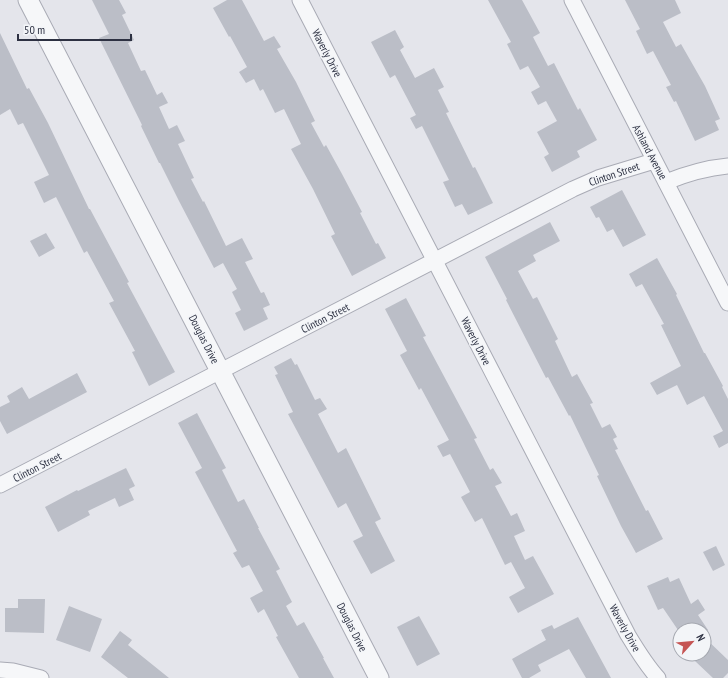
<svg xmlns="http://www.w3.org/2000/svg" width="728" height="678" font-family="'PT Sans Narrow',sans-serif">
  <rect width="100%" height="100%" fill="#e4e5eb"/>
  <!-- building -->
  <g fill="#bbbec7">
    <path d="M92 0H119L126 13 122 15 134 40 128 43 141 71 145 70 157 95 162 92 168 103 159 107 169 129 177 125 185 141 178 144 194 178 191 179 203 202 204 201 226 246 242 238 253 259 245 262 261 293 264 292 270 305 263 308 268 319 244 331 235 313 241 310 232 292 237 289 223 263 214 268 179 201 160 163H159L141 126 142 125 99 38 109 34Z"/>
    <path d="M227 0H242L264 41 274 36 281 47 277 49 296 82 315 121 311 123 324 147 326 145 342 174 362 212 360 213 376 244 378 243 386 258 352 276 331 236 335 234 313 189 291 149 301 144 284 109 275 113 263 89 260 91 254 79 246 83 239 72 247 67 230 36 229 37 213 8Z"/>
    <path d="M488 0H522L540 33 533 37 548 66 554 63 578 110 580 108 597 140 577 151 580 157 552 172 544 157 549 154 537 132 557 121 546 101 538 105 531 92 540 87 528 66 520 70 507 44 511 42Z"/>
    <path d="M625 0H675L681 13 663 22 676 47 681 44 705 86 720 119 715 121 719 130 695 141 676 101 674 102 666 87 671 85 653 51 647 54 636 31 640 29Z"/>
    <path d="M395 30 404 47 400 50 415 78 434 68 444 87 438 90 449 112 446 113 473 168 475 167 493 203 468 215 462 204 455 207 443 182 449 180 422 126 416 129 410 118 416 115 395 75 390 78 371 42Z"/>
    <path d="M0 33 27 89 29 88 48 123 89 209H90L129 282 127 283 175 372 149 386 132 352 135 351 109 303 114 301 87 251 84 253 56 197 44 203 34 182 49 175 23 123 18 125 10 109 0 115Z"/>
    <path d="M622 190 646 235 623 247 613 229 607 232 599 217 596 218 590 207Z"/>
    <path d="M550 222 560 241 533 255 536 261 518 271 533 299 537 297 558 339 555 341 572 377 577 374 593 403 590 404 602 428 610 424 617 437 613 439 618 449 615 450 646 511 648 510 663 539 636 553 621 526 597 476 599 475 570 415 569 416 548 377 546 378 506 300 507 299 485 257Z"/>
    <path d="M46 233 55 248 39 257 30 241Z"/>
    <path d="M657 258 677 294 676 295 704 353H705L723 386 722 387 728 399V443L719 448 713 436 723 431 704 396 687 405 677 385 657 395 650 383 681 366 661 325 664 324 642 284 636 287 629 274Z"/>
    <path d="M406 298 426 336 423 337 477 438 474 439 490 470 493 468 502 483 495 486 511 516 517 513 525 531 514 536 525 560 533 556 554 594 518 613 509 597 525 588 511 562 505 565 482 518 475 522 461 497 470 492 450 454 443 457 437 446 449 440 421 388 419 390 400 355 407 351 385 309Z"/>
    <path d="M291 358 295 365 297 364 315 400 320 398 327 409 318 414 338 453 346 448 381 519 375 522 395 561 371 574 353 541 363 536 346 503 338 508 288 414 293 412 275 375 278 374 274 367Z"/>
    <path d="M77 373 87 392 7 434 0 421V407L10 402 7 396 22 387 29 399Z"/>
    <path d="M197 413 226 468 222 470 238 502 244 499 259 528H258L280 569 276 571 292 602 286 606 297 626 304 622 324 658H323L334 678H299L276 637 278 636 264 609 258 613 250 598 263 591 249 565 242 568 233 553 237 551 195 472 202 468 178 423Z"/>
    <path d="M126 468 135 486 129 489 134 500 119 507 115 498 88 511 90 515 58 532 45 507 77 490 78 491Z"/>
    <path d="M716 546 725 565 713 571 703 552Z"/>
    <path d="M668 577 670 582 679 578 691 604 698 599 705 610 698 615 708 630H678L663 608 658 610 647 586Z"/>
    <path d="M18 599H45L44 633 5 632V608H18Z"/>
    <path d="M69 606 102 619 90 652 56 640Z"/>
    <path d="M419 616 440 654 417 666 397 627Z"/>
    <path d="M578 617 611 678H586L569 649 538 665 541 671 529 678H522L512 659 546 640 541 630 552 625 554 629Z"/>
    <path d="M120 631 132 640 128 645 169 678H128L101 657Z"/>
    <path d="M704 637 728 660V673L723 678H713L695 661 702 654H704Z"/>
  </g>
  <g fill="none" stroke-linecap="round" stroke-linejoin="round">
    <defs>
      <g id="minor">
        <path d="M300 0 628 635C637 650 646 665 658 678"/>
        <path d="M572 0 728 303"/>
        <path d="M666 182C686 174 706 168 728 166"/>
        <path d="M0 485 573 189 598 178 654 161"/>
        <path d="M0 670 13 671 41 678"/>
      </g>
      <path id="tertiary" d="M28 0 379 678"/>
    </defs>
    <!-- minor casing -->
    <use href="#minor" stroke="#a9abb5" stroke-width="17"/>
    <!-- tertiary casing -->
    <use href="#tertiary" stroke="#a9abb5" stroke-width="21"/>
    <!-- minor -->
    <use href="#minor" stroke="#f6f7f9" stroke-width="15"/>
    <!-- tertiary -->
    <use href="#tertiary" stroke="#f6f7f9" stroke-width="19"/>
  </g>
  <g text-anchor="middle" stroke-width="3" stroke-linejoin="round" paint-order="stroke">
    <!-- street labels -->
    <g font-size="11" fill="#2d3142" stroke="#f3f5f8">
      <text transform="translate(327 53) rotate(63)" y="4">Waverly Drive</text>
      <text transform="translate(650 152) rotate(62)" y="4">Ashland Avenue</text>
      <text transform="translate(614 174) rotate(-19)" y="4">Clinton Street</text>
      <text transform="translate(325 318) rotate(-27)" y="4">Clinton Street</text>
      <text transform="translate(204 339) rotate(63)" y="4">Douglas Drive</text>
      <text transform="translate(476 341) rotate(63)" y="4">Waverly Drive</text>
      <text transform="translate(37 467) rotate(-27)" y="4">Clinton Street</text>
      <text transform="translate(352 627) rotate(63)" y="4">Douglas Drive</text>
      <text transform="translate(625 628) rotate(61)" y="4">Waverly Drive</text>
    </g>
  </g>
  <!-- north arrow -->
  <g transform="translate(692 642) rotate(63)"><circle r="19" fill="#f3f5f8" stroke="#a4a7af"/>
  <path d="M0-3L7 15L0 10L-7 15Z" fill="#c55453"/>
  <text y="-6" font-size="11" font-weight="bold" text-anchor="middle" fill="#2d3142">N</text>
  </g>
  <!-- scale -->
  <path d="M18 34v6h113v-6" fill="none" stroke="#2d3142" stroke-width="2"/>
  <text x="24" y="34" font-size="12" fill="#2d3142" stroke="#f3f5f8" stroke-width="3" paint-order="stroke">50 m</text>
</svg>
